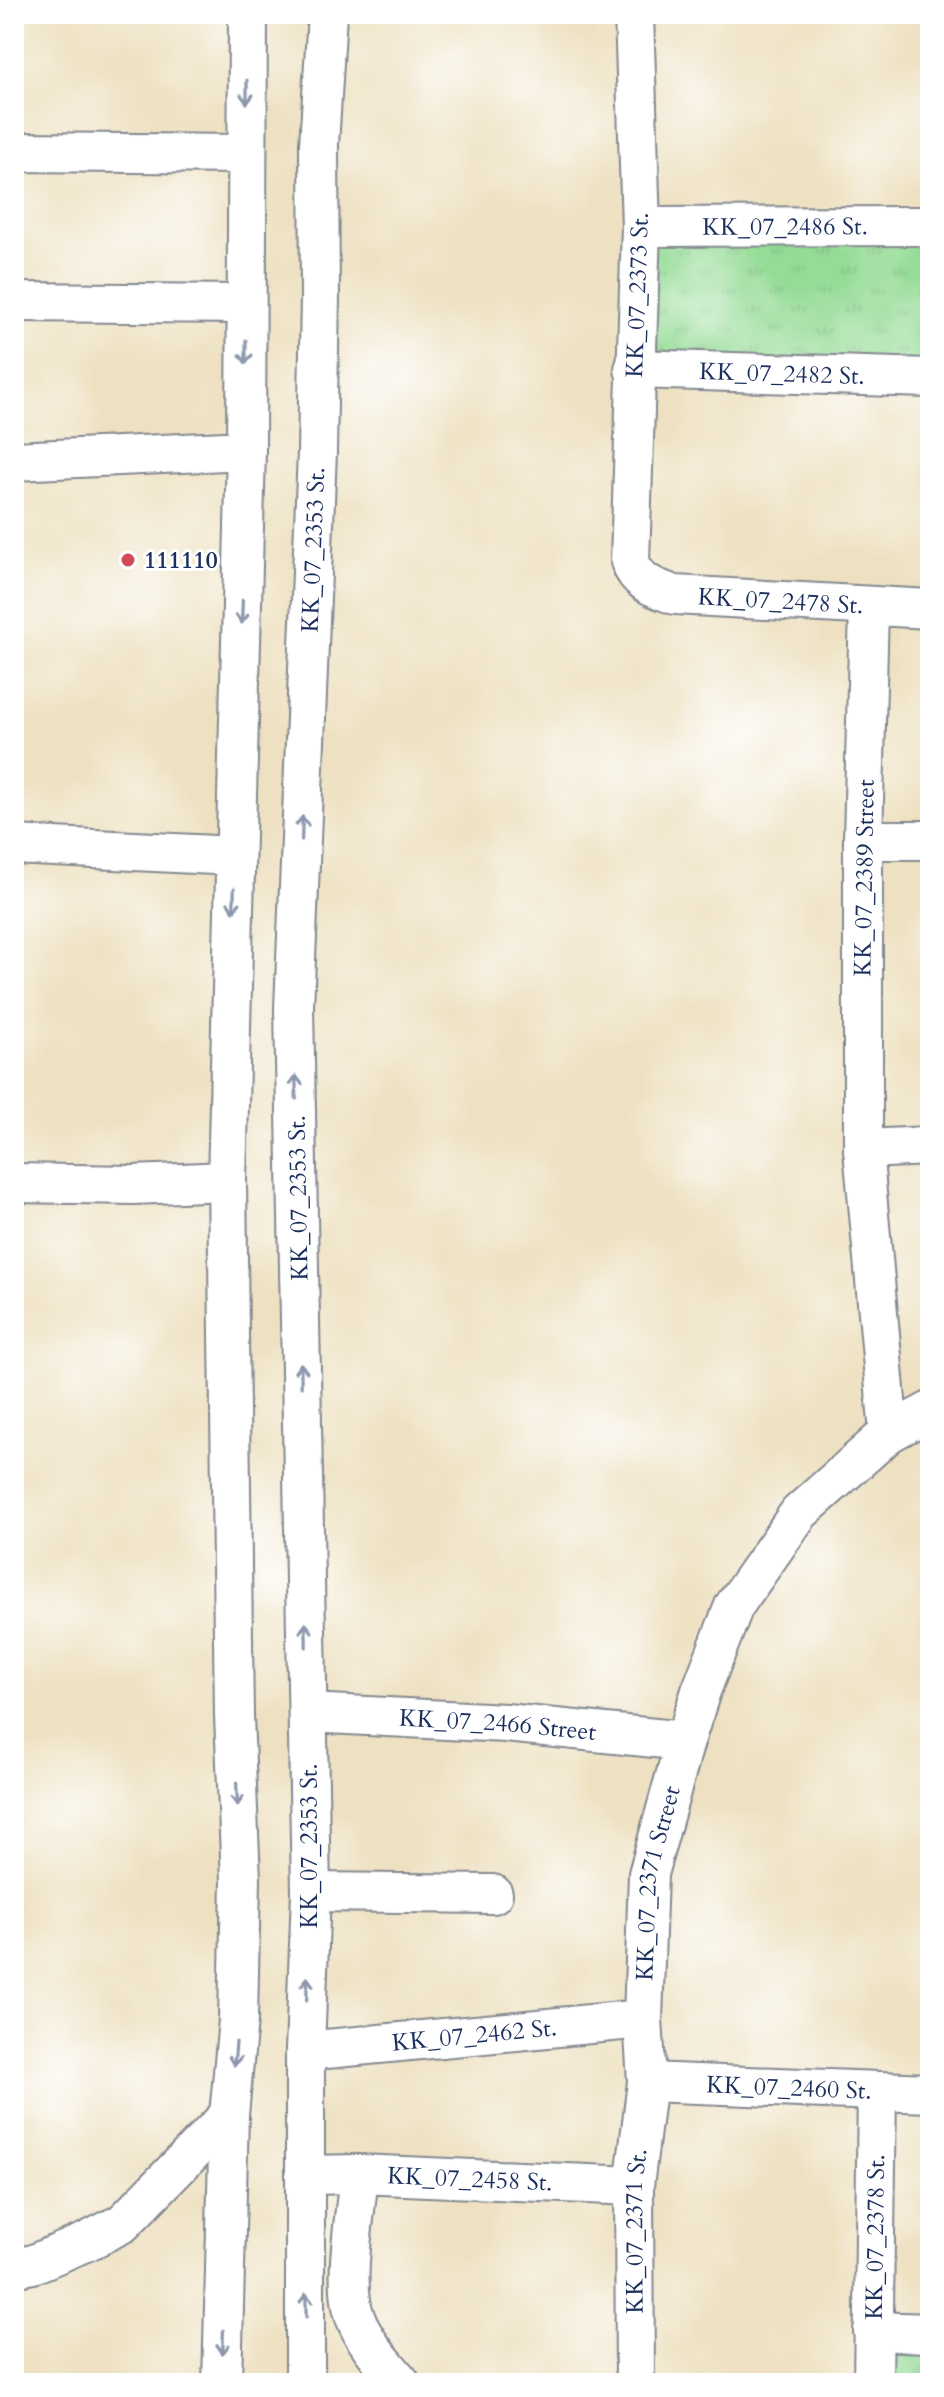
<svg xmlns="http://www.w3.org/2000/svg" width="944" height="2397" font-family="Cardo,serif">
  <defs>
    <pattern id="park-tufts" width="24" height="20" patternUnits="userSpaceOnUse" patternTransform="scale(2)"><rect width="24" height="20" fill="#95dc96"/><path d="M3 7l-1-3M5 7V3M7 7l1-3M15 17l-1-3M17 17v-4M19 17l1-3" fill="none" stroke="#80bd84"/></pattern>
  </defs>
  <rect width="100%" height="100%" fill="#fff"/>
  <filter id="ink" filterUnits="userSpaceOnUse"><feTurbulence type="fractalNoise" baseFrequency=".0125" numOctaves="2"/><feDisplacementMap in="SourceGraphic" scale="16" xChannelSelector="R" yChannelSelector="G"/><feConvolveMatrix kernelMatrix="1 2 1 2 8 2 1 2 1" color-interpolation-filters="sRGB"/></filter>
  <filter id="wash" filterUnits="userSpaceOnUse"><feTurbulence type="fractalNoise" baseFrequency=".006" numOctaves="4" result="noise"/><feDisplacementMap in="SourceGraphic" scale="32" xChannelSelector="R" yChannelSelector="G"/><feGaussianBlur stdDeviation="1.8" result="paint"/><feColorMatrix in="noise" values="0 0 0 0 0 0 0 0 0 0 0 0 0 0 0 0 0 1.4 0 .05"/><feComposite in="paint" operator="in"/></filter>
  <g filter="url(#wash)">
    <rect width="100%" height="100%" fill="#eee1c1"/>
    <!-- park -->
    <g fill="url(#park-tufts)" stroke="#58867a" stroke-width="2">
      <path d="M930 226V378L635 369 641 227Z"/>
      <path d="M873 2331 930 2333V2383H873Z"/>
    </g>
  </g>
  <g filter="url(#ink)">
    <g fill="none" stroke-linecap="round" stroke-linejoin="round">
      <defs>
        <g id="minor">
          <path id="s1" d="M634 14 641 227 630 561C637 583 655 588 675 595L930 609"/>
          <path d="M14 152 247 154"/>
          <path id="s2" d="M641 227 930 226"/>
          <path d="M14 302 245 304"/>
          <path id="s3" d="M634 369 930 378"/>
          <path d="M14 461 246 450"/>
          <path d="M869 607 863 840V1149L889 1433"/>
          <path d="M863 840H930"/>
          <path d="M14 845 235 856"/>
          <path d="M863 1149 930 1146"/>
          <path d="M14 1183 133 1185 227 1181"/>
          <path id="s4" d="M308 1713 506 1723 685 1741"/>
          <path d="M311 1892 493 1894"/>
          <path id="s5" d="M305 2051 643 2019"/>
          <path id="s6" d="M647 2082 930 2093"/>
          <path d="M359 2174C356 2212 342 2283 355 2317 364 2342 384 2363 401 2383"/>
          <path id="s7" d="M306 2175 359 2174 634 2186"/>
          <path d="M14 2268 33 2264 88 2241 123 2223 229 2115"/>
          <path d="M873 2331 930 2333"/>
          <path d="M222 2383 229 2115 238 2020 241 1880 234 1716 227 1181 246 450 248 14"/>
          <path id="s8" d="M305 2383V2051L311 1892 294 1008 317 452 320 298 319 145 327 14"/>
          <path id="s9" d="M635 2383 634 2186 647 2082 643 2019 648 1874 685 1741 701 1691 734 1606 799 1513 889 1433 930 1411"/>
          <path id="s10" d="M873 2383 877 2091"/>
        </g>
      </defs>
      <!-- minor casing -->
      <use href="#minor" stroke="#848890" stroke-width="42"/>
      <!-- minor -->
      <use href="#minor" stroke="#fff" stroke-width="38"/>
    </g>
    <!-- one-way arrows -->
    <defs><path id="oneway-shaft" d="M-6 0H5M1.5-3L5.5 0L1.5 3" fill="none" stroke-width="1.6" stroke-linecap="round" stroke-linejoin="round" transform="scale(2)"/></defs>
    <g stroke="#8d97ae">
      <use href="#oneway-shaft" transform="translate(247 92) rotate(90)"/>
      <use href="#oneway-shaft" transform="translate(246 352) rotate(90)"/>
      <use href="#oneway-shaft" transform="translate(242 612) rotate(92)"/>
      <use href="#oneway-shaft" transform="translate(302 828) rotate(-88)"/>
      <use href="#oneway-shaft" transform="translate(234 900) rotate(91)"/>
      <use href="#oneway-shaft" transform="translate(296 1087) rotate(-91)"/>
      <use href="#oneway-shaft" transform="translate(301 1375) rotate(-91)"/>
      <use href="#oneway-shaft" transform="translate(306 1635) rotate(-91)"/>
      <use href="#oneway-shaft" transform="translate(237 1794) rotate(88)"/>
      <use href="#oneway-shaft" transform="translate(307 1989) rotate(-88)"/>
      <use href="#oneway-shaft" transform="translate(235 2054) rotate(95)"/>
      <use href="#oneway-shaft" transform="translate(306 2305) rotate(-90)"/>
      <use href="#oneway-shaft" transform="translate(223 2342) rotate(92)"/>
    </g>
  </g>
  <!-- markers -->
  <circle fill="#d1495b" stroke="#fff" stroke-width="3" cx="128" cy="560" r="8"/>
  <g text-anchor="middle" stroke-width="6" stroke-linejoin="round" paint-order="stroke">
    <!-- street labels -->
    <g font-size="24" fill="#1b2f5e" stroke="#fff">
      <text dy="8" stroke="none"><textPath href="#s2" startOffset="144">KK_07_2486 St.</textPath></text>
      <text transform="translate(637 295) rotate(-88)" y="8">KK_07_2373 St.</text>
      <text dy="8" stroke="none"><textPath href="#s3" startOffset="148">KK_07_2482 St.</textPath></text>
      <text dy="8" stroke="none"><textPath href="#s8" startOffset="1834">KK_07_2353 St.</textPath></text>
      <text dy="8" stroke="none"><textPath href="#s1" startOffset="712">KK_07_2478 St.</textPath></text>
      <text transform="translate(864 878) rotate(-89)" y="8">KK_07_2389 Street</text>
      <text transform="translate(298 1198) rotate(-91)" y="8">KK_07_2353 St.</text>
      <text dy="8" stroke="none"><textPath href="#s4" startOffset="190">KK_07_2466 Street</textPath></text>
      <text transform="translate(309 1846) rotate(-90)" y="8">KK_07_2353 St.</text>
      <text dy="8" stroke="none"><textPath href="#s9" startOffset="502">KK_07_2371 Street</textPath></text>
      <text dy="8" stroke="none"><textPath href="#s5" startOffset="170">KK_07_2462 St.</textPath></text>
      <text dy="8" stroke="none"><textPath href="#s6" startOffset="142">KK_07_2460 St.</textPath></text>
      <text dy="8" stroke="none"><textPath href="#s7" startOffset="164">KK_07_2458 St.</textPath></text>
      <text dy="8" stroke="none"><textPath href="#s9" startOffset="152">KK_07_2371 St.</textPath></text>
      <text dy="8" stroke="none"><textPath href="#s10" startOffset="146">KK_07_2378 St.</textPath></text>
    </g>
    <!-- poi labels -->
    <g font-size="24" font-weight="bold" fill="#1b2f5e" stroke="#fff" text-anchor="start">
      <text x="144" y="568">111110</text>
    </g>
  </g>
  <!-- margin -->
  <rect width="944" height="2397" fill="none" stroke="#fff" stroke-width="48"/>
</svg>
